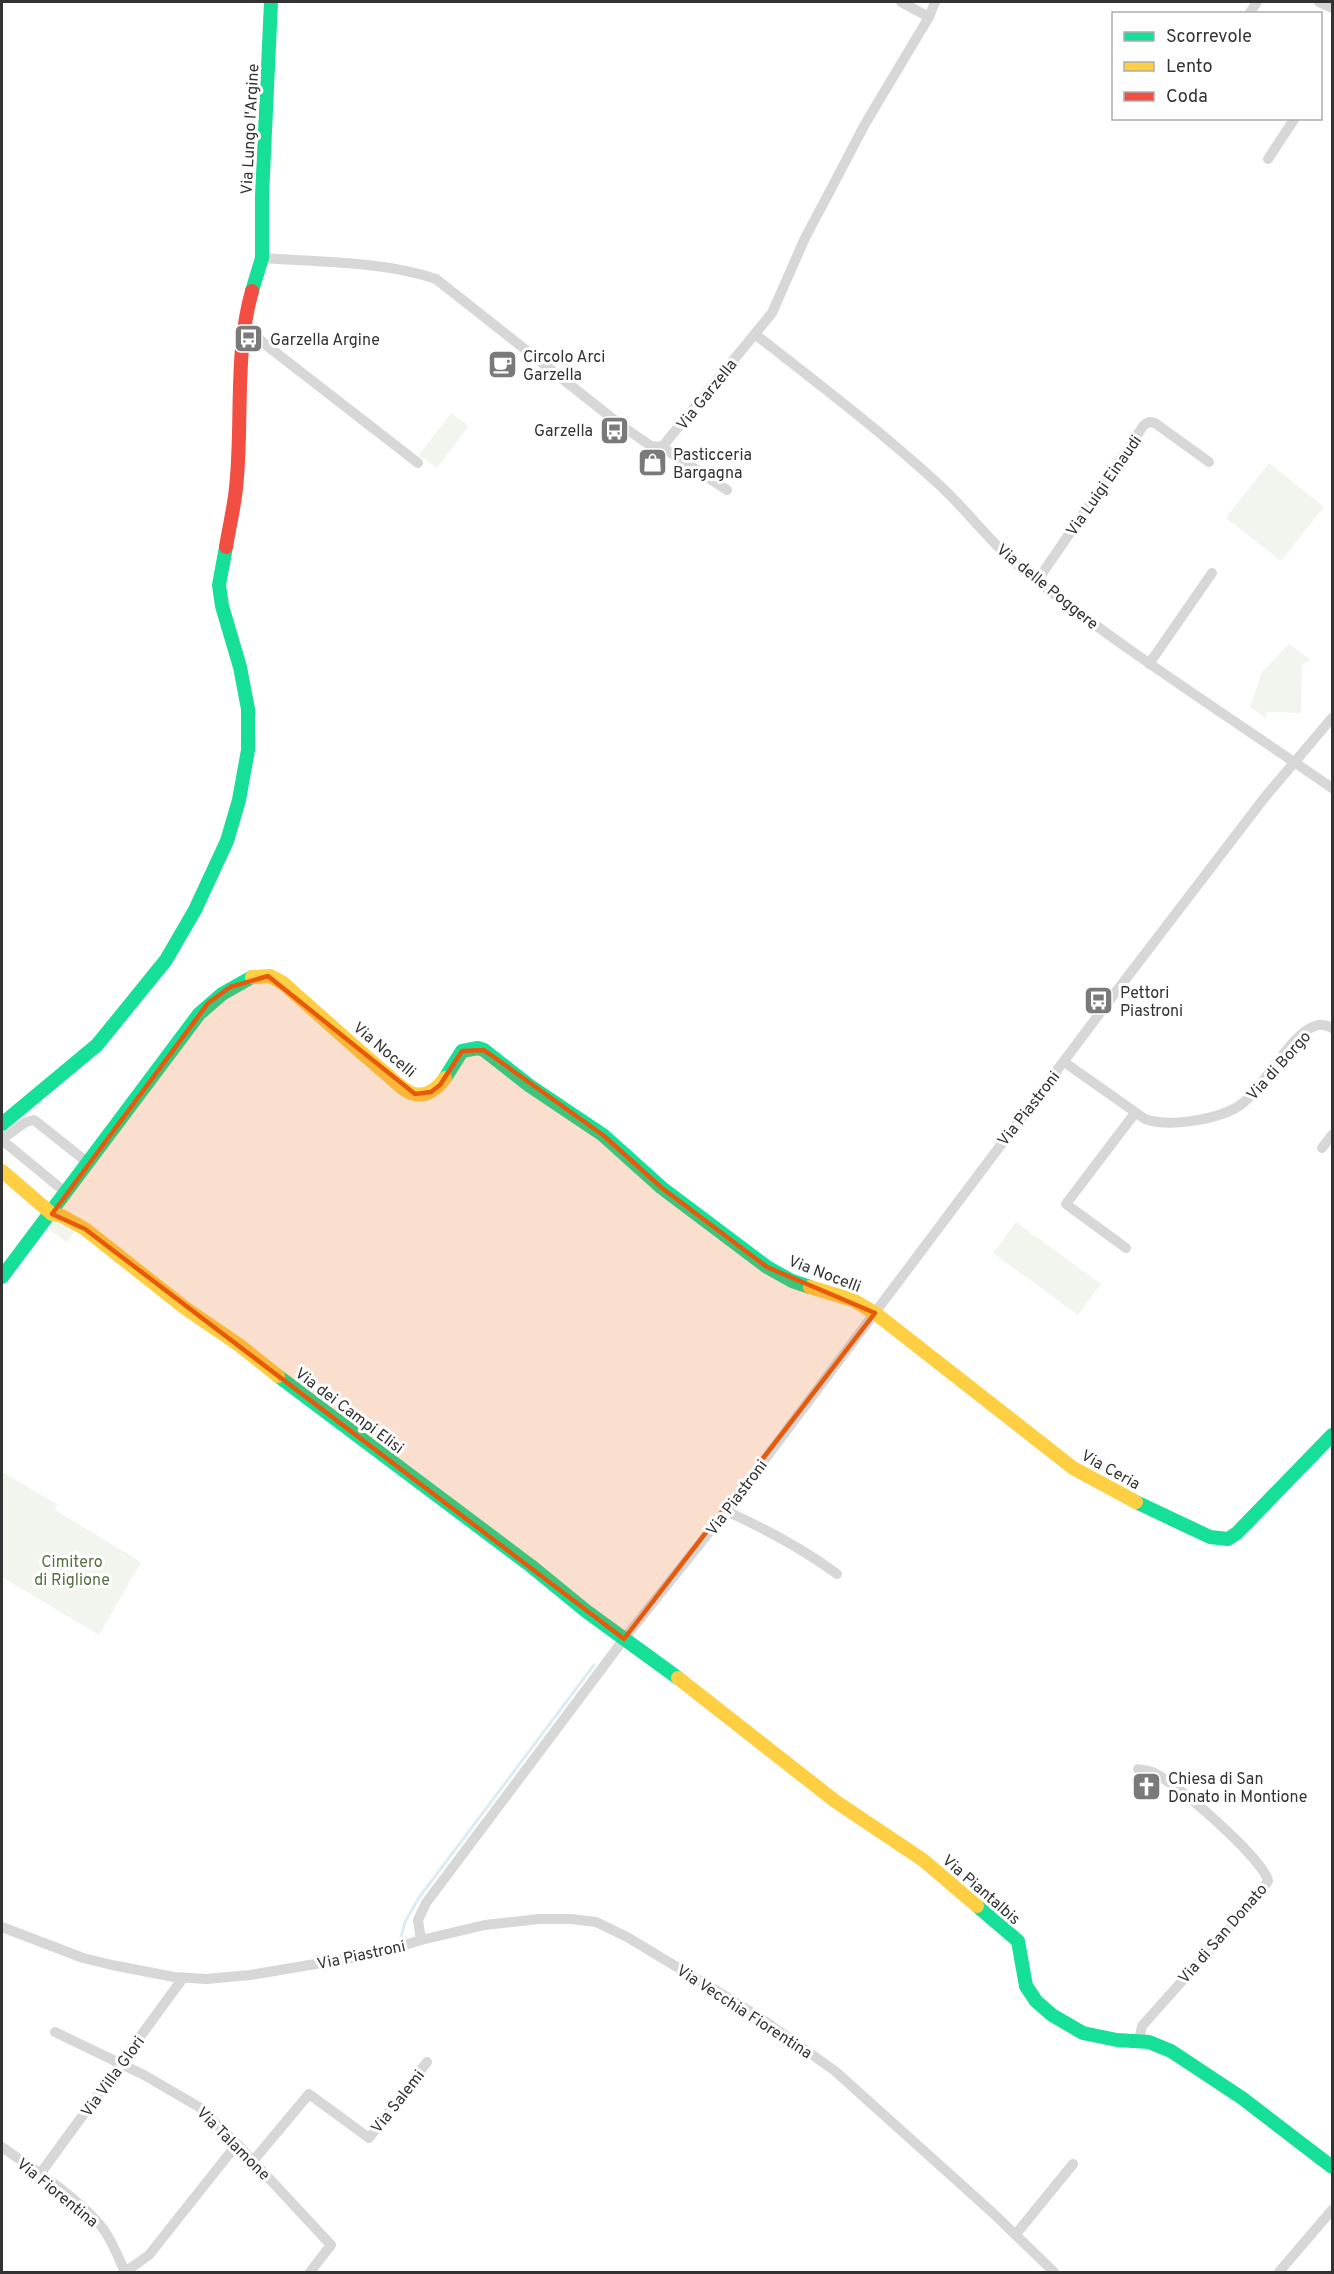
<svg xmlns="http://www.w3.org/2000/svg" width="1334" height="2274" font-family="Overpass,sans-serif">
  <rect width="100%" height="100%" fill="#fff"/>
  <!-- green -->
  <g fill="#f1f5ed">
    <path d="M451 413 469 426 437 468 419 455Z"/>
    <path d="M1269 463 1324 507 1281 561 1226 518Z"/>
    <path d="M1289 644 1311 660 1302 664 1301 713 1267 712 1266 718 1250 707 1262 672Z"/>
    <path d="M55 1221 76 1230 67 1242 48 1229Z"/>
    <path d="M1016 1222 1101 1284 1078 1315 993 1253Z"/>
    <path d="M2 1472 57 1504 55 1510 141 1562 99 1635 2 1577Z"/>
  </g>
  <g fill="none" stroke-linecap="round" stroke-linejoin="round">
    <!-- stream -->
    <path stroke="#ddebf3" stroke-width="3" d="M401 1937 405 1922 418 1899 594 1665"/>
    <!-- street -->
    <g stroke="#d7d7d7" stroke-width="10">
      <path d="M901 2 929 17"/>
      <path d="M1319 2 1332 8"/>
      <path d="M1249 14 1257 2"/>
      <path d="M1268 159 1295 118"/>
      <path d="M262 258C317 262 384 261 436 279L622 426 651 446 662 447 772 313 805 238 831 189 865 124 929 17 935 2"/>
      <path d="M246 327 266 345 418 463"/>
      <path d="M756 335C816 382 878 429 935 481 966 508 989 542 1021 568 1120 648 1228 716 1332 788"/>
      <path d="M662 447 727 490"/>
      <path d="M1037 581 1144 425 1149 422 1155 423 1209 462"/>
      <path d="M1149 664 1212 573"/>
      <path d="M1064 1062 1145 1119C1169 1128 1223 1119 1243 1103 1266 1085 1290 1034 1315 1026 1322 1023 1327 1025 1332 1028"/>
      <path d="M2 1139 26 1122 34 1120 87 1162"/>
      <path d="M2 1140 65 1192"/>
      <path d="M1322 1148 1332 1135"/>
      <path d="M1126 1248 1066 1204 1135 1113"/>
      <path d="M726 1511C766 1529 802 1548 837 1574"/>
      <path d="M1138 1769C1142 1770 1147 1770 1152 1772 1173 1780 1264 1859 1268 1881L1257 1897 1142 2026 1139 2041"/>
      <path d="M2 1927 83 1958 112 1965 174 1977 207 1979 250 1975 375 1954 421 1940 485 1925 539 1919H571L596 1922 627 1937 722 1994 762 2019 835 2071 994 2214 1054 2272"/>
      <path d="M421 1940 418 1920 426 1903 624 1639 726 1511 1112 997 1265 797 1332 718"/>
      <path d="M55 2032 144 2075 199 2107 237 2144 331 2245 310 2272"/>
      <path d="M2 2147C33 2169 82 2200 104 2230 113 2243 119 2259 125 2272"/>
      <path d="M253 2161 309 2094 369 2138 427 2062"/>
      <path d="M40 2174 183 1978"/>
      <path d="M1016 2234 1073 2164"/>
      <path d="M125 2272 149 2255 237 2144"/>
      <path d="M1279 2272 1332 2210"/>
    </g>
    <!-- fast -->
    <g stroke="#16e098" stroke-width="14">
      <path d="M252 291 262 258V196L271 2"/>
      <path d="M445 1078 462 1051 478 1048 484 1050 530 1086 603 1135 662 1188 767 1267 792 1281 810 1287"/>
      <path d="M2 1124 97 1045 166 960 195 910 227 841 239 800 248 750V709L240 667 222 606 219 585 226 547"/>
      <path d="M2 1277 199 1014 222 994 252 977"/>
      <path d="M278 1376 531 1566 586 1611 678 1678"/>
      <path d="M1136 1502 1210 1537 1228 1539 1237 1533 1332 1435"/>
      <path d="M977 1906 1018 1941 1026 1986 1036 2001 1052 2015 1083 2033 1117 2040 1149 2042 1171 2051 1242 2098 1332 2167"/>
    </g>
    <!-- slow -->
    <g stroke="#ffcf43" stroke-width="14">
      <path d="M252 977 270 976 283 983C317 1013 350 1043 384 1072 393 1079 403 1091 414 1094 427 1097 438 1088 445 1078"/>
      <path d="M2 1171 52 1214 62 1216 85 1229 185 1308 239 1345 278 1376"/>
      <path d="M810 1287 853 1300 875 1313 1073 1468 1136 1502"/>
      <path d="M678 1678 835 1801 923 1860 977 1906"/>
    </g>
    <!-- jam -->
    <path stroke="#f24e42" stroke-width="14" d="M226 547C229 528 234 508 236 488 243 424 234 355 252 291"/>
  </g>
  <!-- marked area -->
  <path fill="#e8590c" fill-opacity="0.2" stroke="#e8590c" stroke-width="4.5" stroke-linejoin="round" d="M268 976 415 1094 431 1092 440 1085 462 1051 484 1050 603 1135 662 1188 767 1267 875 1313 624 1639 85 1229 52 1214 208 1003 230 987Z"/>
  <!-- icons -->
  <defs>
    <symbol id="bus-square" viewBox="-11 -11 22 22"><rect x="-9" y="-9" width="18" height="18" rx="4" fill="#7a7a7a" stroke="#fff"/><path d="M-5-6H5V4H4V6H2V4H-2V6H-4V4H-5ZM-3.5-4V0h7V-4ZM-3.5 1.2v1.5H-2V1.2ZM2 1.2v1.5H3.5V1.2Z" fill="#fff"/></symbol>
    <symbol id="cafe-square" viewBox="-11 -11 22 22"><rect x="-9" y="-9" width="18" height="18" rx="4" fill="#7a7a7a" stroke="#fff"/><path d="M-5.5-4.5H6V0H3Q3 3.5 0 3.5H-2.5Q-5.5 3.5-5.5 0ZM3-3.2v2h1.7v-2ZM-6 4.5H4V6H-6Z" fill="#fff"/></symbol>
    <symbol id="shop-square" viewBox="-11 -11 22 22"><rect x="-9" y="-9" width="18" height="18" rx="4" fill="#7a7a7a" stroke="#fff"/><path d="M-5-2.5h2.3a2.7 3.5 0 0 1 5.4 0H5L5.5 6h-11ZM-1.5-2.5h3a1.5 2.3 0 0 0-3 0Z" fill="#fff"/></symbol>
    <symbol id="church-square" viewBox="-11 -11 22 22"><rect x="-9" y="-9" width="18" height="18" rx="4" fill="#7a7a7a" stroke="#fff"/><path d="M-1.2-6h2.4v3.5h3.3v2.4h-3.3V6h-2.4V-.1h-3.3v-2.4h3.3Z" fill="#fff"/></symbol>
  </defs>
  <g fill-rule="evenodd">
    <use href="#bus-square" x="232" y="322" width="33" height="33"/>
    <use href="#cafe-square" x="486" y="348" width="33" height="33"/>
    <use href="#bus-square" x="598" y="414" width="33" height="33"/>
    <use href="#shop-square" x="636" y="446" width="33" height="33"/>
    <use href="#bus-square" x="1082" y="984" width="33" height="33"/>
    <use href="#church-square" x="1130" y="1770" width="33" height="33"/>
  </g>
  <g text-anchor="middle" stroke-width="6" stroke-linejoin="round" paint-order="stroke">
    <!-- street labels -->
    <g font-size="16" fill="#333" stroke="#fff">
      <text transform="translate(249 129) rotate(-87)" y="6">Via Lungo l'Argine</text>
      <text transform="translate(706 394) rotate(-51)" y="6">Via Garzella</text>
      <text transform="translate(1103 485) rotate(-55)" y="6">Via Luigi Einaudi</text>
      <text transform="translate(1048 586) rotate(39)" y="6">Via delle Poggere</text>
      <text transform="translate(385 1049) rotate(40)" y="6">Via Nocelli</text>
      <text transform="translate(1278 1065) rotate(-48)" y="6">Via di Borgo</text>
      <text transform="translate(1028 1108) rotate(-52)" y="6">Via Piastroni</text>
      <text transform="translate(825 1273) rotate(21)" y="6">Via Nocelli</text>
      <text transform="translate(350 1410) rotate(37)" y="6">Via dei Campi Elisi</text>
      <text transform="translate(1111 1469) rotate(29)" y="6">Via Ceria</text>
      <text transform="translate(736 1497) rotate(-53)" y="6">Via Piastroni</text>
      <text transform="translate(982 1889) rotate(41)" y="6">Via Piantalbis</text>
      <text transform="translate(1222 1933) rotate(-49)" y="6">Via di San Donato</text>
      <text transform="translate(361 1954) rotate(-12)" y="6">Via Piastroni</text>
      <text transform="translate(745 2011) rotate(33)" y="6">Via Vecchia Fiorentina</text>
      <text transform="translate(112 2076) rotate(-54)" y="6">Via Villa Glori</text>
      <text transform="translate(397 2101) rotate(-52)" y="6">Via Salemi</text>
      <text transform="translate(234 2143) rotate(45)" y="6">Via Talamone</text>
      <text transform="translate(58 2192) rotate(39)" y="6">Via Fiorentina</text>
    </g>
    <!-- poi labels -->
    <g font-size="16" fill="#333" stroke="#fff" text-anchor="start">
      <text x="270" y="345">Garzella Argine</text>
      <text x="523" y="362">Circolo Arci<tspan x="523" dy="18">Garzella</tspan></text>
      <text x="593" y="436" text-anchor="end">Garzella</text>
      <text x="673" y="460">Pasticceria<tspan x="673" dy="18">Bargagna</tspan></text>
      <text x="1120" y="998">Pettori<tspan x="1120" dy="18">Piastroni</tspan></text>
      <text x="1168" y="1784">Chiesa di San<tspan x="1168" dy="18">Donato in Montione</tspan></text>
    </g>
    <!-- park labels -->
    <g font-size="16" fill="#56703f" stroke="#fff">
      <text x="72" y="1567">Cimitero<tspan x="72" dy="18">di Riglione</tspan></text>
    </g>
  </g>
  <!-- border -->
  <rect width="1334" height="2274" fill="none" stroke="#333333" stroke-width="6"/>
  <!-- legend -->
  <rect x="1112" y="12" width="210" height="108" fill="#ffffff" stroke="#adadad" stroke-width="1.5"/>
  <rect x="1124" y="32" width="30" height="9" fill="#16e098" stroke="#adadad" stroke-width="1.5"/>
  <text x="1166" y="42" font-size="18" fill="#333333">Scorrevole</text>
  <rect x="1124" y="62" width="30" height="9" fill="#ffcf43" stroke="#adadad" stroke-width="1.5"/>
  <text x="1166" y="72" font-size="18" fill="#333333">Lento</text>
  <rect x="1124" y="92" width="30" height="9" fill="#f24e42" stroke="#adadad" stroke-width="1.5"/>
  <text x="1166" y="102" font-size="18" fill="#333333">Coda</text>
</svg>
